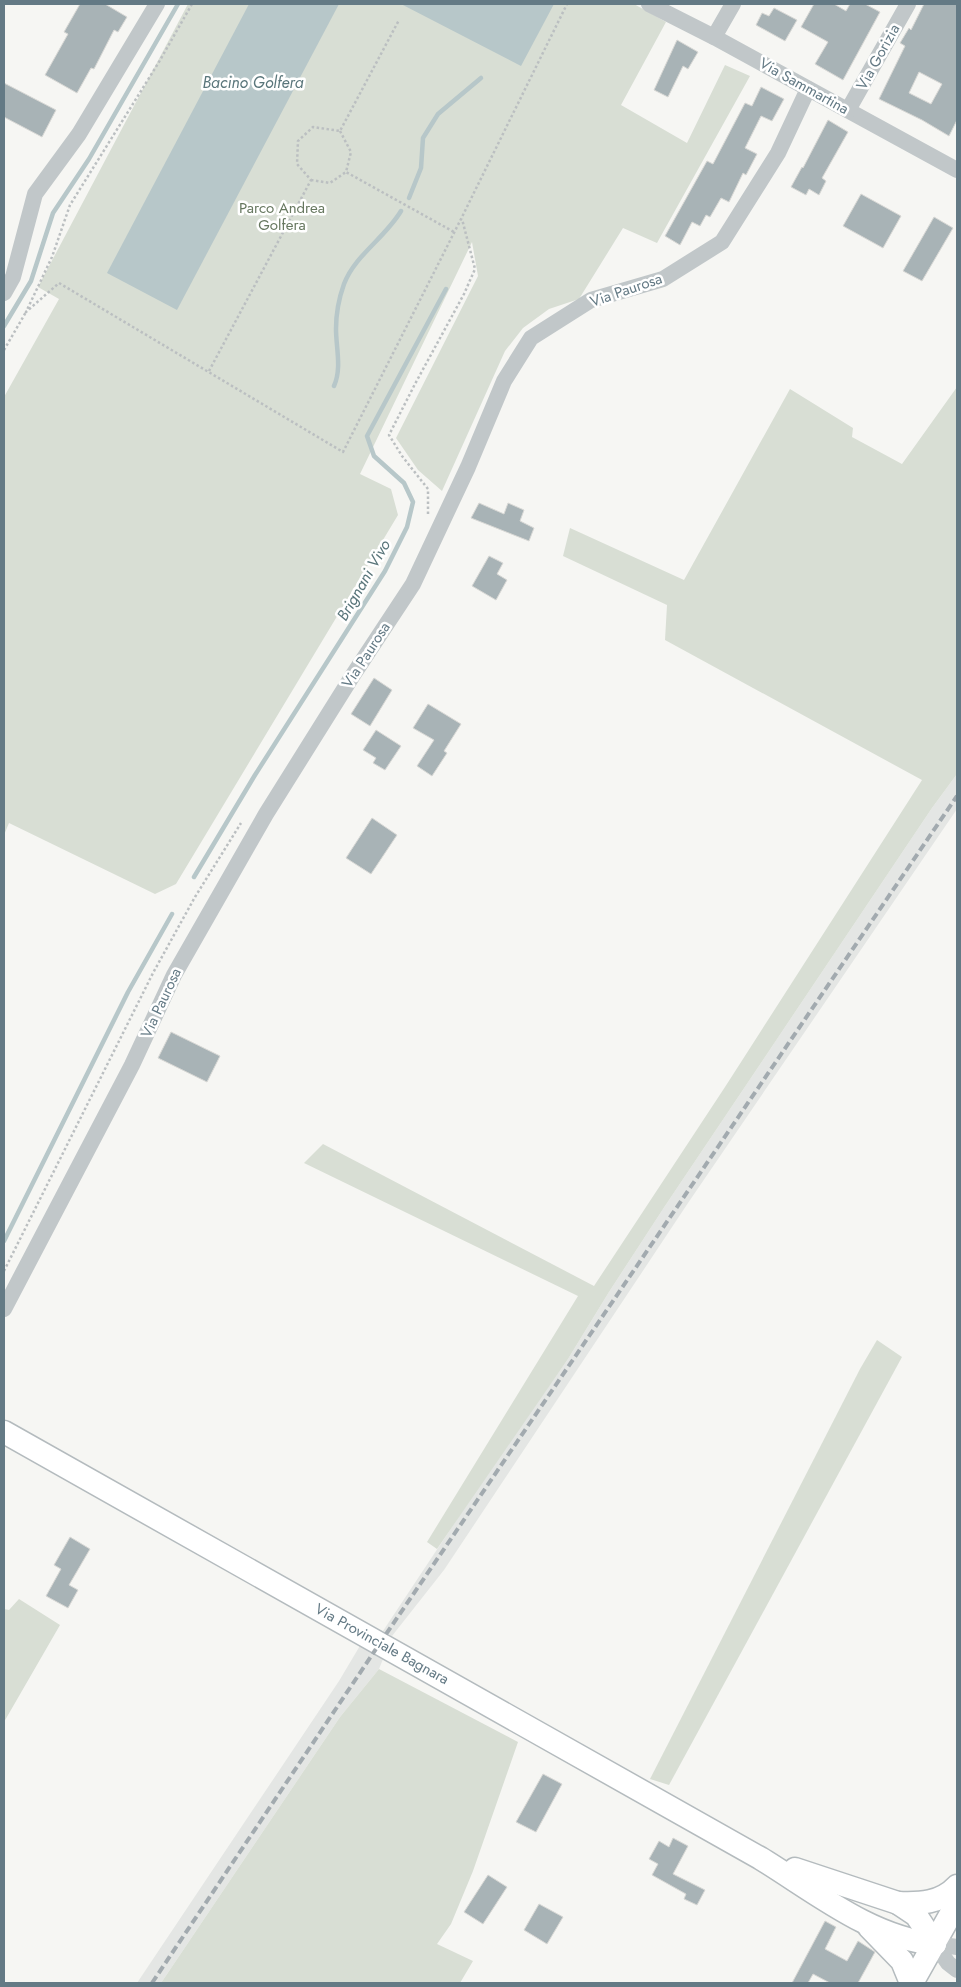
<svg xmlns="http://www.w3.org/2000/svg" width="961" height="1987" font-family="Jost,sans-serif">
  <rect width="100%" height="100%" fill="#f6f6f3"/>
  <!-- built -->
  <g fill="#e4e6e4">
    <path d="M957 774V809L688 1203 444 1570 392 1636 383 1631 493 1465 568 1359 609 1292 665 1206 932 808Z"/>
    <path d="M361 1644 385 1654 379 1669 340 1717 161 1983H137L339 1681Z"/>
  </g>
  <!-- green -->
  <g fill="#d8ded4">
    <path d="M188 4H634L666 22 621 105 687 143 725 65 750 76 657 243 623 228 579 299 549 309 523 328 505 351 442 491 418 470 396 438 478 276 472 242 360 474 391 489 398 515 176 884 155 894 9 823 4 835V397L59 299 38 287Z"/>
    <path d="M957 387V774L932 808 665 1206 609 1292 568 1359 437 1549 427 1542 578 1296 304 1163 323 1144 594 1286 725 1087 922 780 665 640 667 605 563 556 570 528 684 580 790 389 853 428 852 437 902 464Z"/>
    <path d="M877 1340 902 1357 669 1785 650 1779 860 1369Z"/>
    <path d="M19 1599 60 1625 4 1722V1609L9 1610Z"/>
    <path d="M379 1669 518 1742 473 1871 451 1924 437 1944 473 1961 460 1983H161L340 1717Z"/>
  </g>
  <!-- water -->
  <g fill="#b7c7c9">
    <path d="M249 4H339L177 310 107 273Z"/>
    <path d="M401 4H554L521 66Z"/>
  </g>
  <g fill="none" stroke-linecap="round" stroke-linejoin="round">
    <!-- stream -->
    <g stroke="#b7c7c9" stroke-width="4.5">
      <path d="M409 198 421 168 423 138 438 114 481 78"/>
      <path d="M4 326 31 281 53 213 89 159 178 4"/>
      <path d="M334 386C342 368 336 348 336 329 336 314 339 298 344 284 355 255 385 238 401 211"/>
      <path d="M194 877 255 775 385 571 407 527 413 502 404 483 374 456 367 436 446 289"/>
      <path d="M4 1241 128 992 172 914"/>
    </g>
  </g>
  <!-- building -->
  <g fill="#a8b3b6" stroke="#d8d8d5" fill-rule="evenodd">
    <path d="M80 4H105L127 17 118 32 114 30 94 69 91 68 77 93 45 75 68 34 64 32Z"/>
    <path d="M814 4H834L846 11 850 4H865L880 12 843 80 815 64 828 42 801 27Z"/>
    <path d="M924 4H957V120L949 136 922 120 879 99 905 46 900 43 909 28 911 30ZM919 72 942 84 931 104 909 93Z"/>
    <path d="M774 8 797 20 785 41 756 25 762 13 769 16Z"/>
    <path d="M677 40 698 52 688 69 683 66 668 97 654 90Z"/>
    <path d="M4 83 56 110 42 137 4 117Z"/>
    <path d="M761 87 784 99 772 121 761 116 745 148 757 154 746 175 743 173 729 202 721 198 710 217 706 215 700 226 692 222 680 245 665 236 707 161 713 164 745 103 752 106Z"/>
    <path d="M828 120 848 132 822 178 826 181 819 195 809 189 806 195 791 187 802 167 803 168Z"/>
    <path d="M861 194 901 216 883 248 843 226Z"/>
    <path d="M934 217 953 228 922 281 903 271Z"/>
    <path d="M479 503 504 514 508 503 524 510 520 521 534 528 529 541 471 518Z"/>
    <path d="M489 556 503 563 497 574 507 580 496 600 472 586Z"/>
    <path d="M374 678 392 690 370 726 351 714Z"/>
    <path d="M428 704 461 724 444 751 447 753 432 776 417 766 434 740 413 728Z"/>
    <path d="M376 730 401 746 385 770 373 763 376 758 363 750Z"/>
    <path d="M372 818 397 835 371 874 346 858Z"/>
    <path d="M171 1032 220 1056 207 1082 158 1058Z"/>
    <path d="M70 1537 90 1549 69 1585 78 1590 68 1608 46 1596 61 1569 54 1565Z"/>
    <path d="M543 1774 562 1784 536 1832 516 1822Z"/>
    <path d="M673 1838 688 1846 673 1874 705 1890 697 1905 684 1899 686 1894 652 1875 658 1864 649 1859 659 1841 669 1847Z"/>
    <path d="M488 1875 507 1887 483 1924 464 1912Z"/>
    <path d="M539 1904 563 1917 547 1944 524 1930Z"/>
    <path d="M825 1921 836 1927 825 1949 847 1961 858 1941 875 1952 858 1983H830L813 1974 808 1983H792Z"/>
  </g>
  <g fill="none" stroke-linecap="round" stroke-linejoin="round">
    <defs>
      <g id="secondary">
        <path d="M4 1432 760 1858C814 1891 871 1938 935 1944"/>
        <path d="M795 1869 898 1903 916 1915 935 1944"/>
        <path d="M898 1903C920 1904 941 1903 957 1886"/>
        <path d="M869 1927 902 1961 911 1983"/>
        <path d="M912 1983 957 1903"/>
      </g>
    </defs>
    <!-- secondary casing -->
    <use href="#secondary" stroke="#b4bbbe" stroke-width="25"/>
    <!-- path -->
    <g stroke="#bbbfc1" stroke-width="2.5" stroke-dasharray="2.5 2.5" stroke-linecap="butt">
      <path d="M192 4 159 62 70 205 52 257 26 312 59 283 343 452 461 219 567 4"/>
      <path d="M340 131 351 152 346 172 454 232"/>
      <path d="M311 180 330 183 346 172"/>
      <path d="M4 350 26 312"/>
      <path d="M209 371 311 180 297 164 298 141 313 127 340 131 399 20"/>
      <path d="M428 514V489L402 456 389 435 415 384 464 294 475 269 462 219"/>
      <path d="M4 1271 153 973 195 897 241 823"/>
    </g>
    <!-- street -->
    <g stroke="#c1c7c9" stroke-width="16">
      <path d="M649 4 714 37 957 170"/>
      <path d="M714 37 733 4"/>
      <path d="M848 110 908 4"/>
      <path d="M4 293 13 277 35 194 79 134 157 4"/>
      <path d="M4 1309 132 1065 174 975 266 814 353 675 413 584 468 467 504 381 531 338 591 300 663 279 722 242 778 153 808 89"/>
      <path d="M935 1944 948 1963 957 1970"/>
      <path d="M935 1944 957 1947"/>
    </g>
    <!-- secondary -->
    <use href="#secondary" stroke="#fff" stroke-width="22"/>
    <!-- rail -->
    <path stroke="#a2aaaf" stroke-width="4" stroke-dasharray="8 4" stroke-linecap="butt" d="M152 1983 380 1643 957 796"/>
  </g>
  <g text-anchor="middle" stroke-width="5" stroke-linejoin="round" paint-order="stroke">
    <!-- street labels -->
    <g font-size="15" fill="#647a85" stroke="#fff">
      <text transform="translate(878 57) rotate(-61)" y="5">Via Gorizia</text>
      <text transform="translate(804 86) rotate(29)" y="5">Via Sammartina</text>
      <text transform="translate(626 290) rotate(-19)" y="5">Via Paurosa</text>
      <text transform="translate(366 655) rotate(-57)" y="5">Via Paurosa</text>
      <text transform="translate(161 1003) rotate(-65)" y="5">Via Paurosa</text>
      <text transform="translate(382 1644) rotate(29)" y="5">Via Provinciale Bagnara</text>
    </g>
    <!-- park labels -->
    <g font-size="15" fill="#66775f" stroke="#fff">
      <text x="282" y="213">Parco Andrea<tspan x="282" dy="17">Golfera</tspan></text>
    </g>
    <!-- water labels -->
    <g font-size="16" font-style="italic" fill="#5a767b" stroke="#fff">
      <text x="253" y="88">Bacino Golfera</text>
      <text transform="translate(363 580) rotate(-60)" y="6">Brignani Vivo</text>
    </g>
  </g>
  <!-- border -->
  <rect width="961" height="1987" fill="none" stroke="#647a85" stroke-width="10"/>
</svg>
